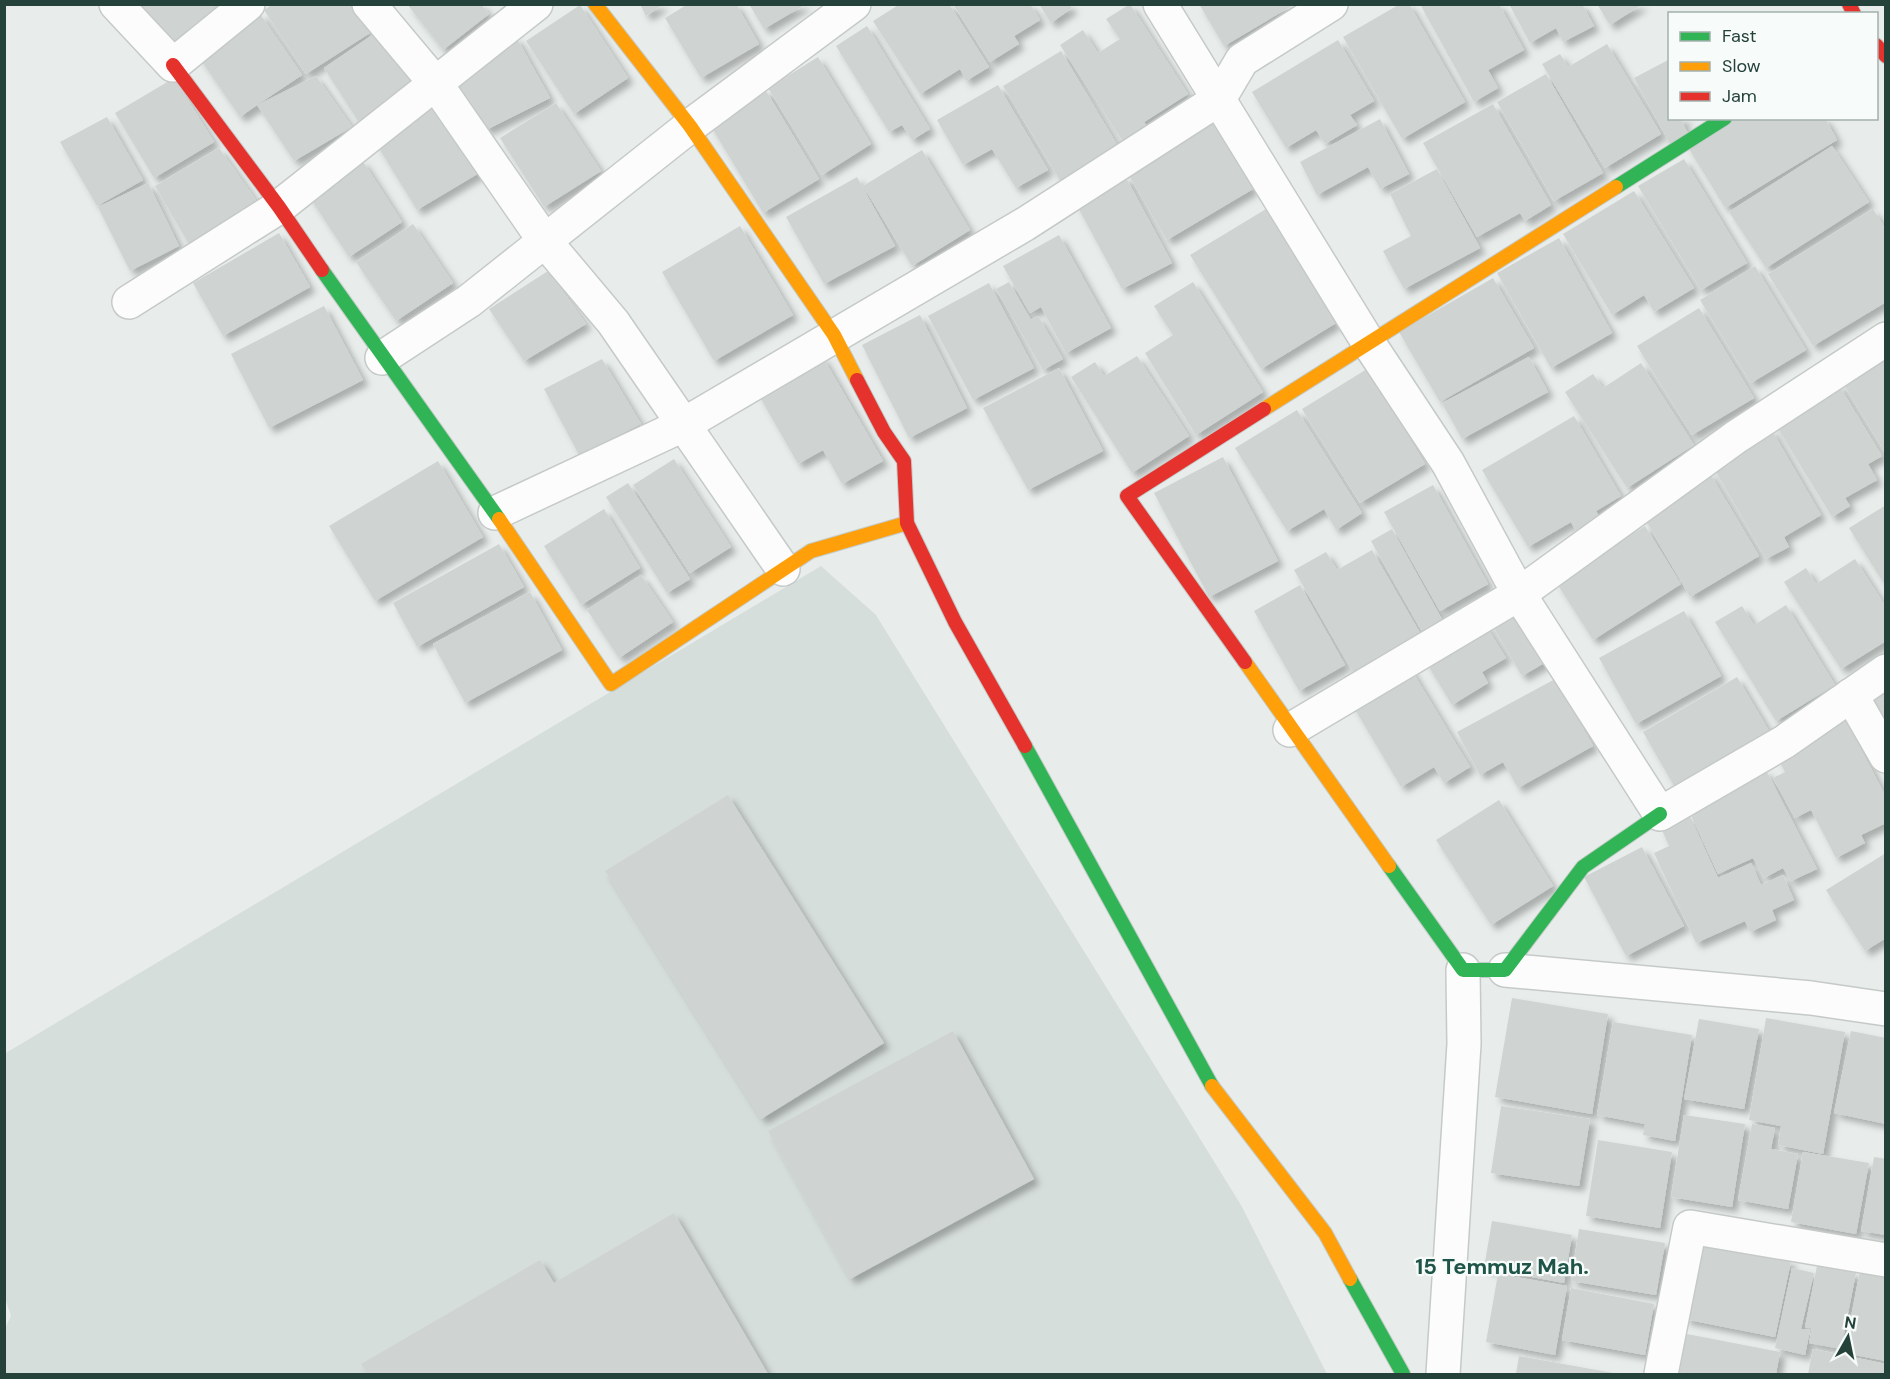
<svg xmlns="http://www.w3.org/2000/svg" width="1890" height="1379" font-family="'DM Sans',sans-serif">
  <defs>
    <filter id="shadow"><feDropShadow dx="5.5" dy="5.5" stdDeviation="3" flood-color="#0004"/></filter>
  </defs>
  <rect width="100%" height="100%" fill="#e8edeb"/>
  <!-- built -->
  <path fill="#d6dedb" d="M821 566 876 615 1241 1205 1327 1374H5V1328L11 1316 4 1295V1054Z"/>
  <!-- building -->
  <g fill="#cfd4d2" filter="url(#shadow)">
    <path d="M137 4H231L176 53Z"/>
    <path d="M273 4H352L370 33 306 74 264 10Z"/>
    <path d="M407 4H481L489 14 443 50Z"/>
    <path d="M640 4H664L646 16Z"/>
    <path d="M688 4H736L759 44 701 78 665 18Z"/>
    <path d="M749 4H806L764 29Z"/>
    <path d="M900 4H949L989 67 966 81 960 69 920 94 873 21Z"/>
    <path d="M953 4H1030L1040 20 1014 36 1019 44 990 62Z"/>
    <path d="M1039 4H1069L1072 8 1051 23Z"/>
    <path d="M1130 4 1188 94 1144 122 1151 133 1128 149 1060 45 1083 30 1098 53 1120 39 1106 19Z"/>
    <path d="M1199 4H1295L1224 46Z"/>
    <path d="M1400 4H1409L1465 102 1402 139 1343 37Z"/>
    <path d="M1420 4H1499L1524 50 1488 70 1498 88 1474 102Z"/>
    <path d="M1509 4H1582L1594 26 1563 42 1556 28 1530 43Z"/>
    <path d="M1597 4H1643L1610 25Z"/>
    <path d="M580 5 628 78 574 114 526 41Z"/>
    <path d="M260 14 302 75 257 105 316 76 352 127 294 161 257 105 240 117 198 56Z"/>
    <path d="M867 26 930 129 912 140 902 125 889 132 836 46Z"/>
    <path d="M381 29 417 81 358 121 324 68Z"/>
    <path d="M516 37 550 98 486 130 449 76Z"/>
    <path d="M1338 40 1374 101 1350 115 1357 125 1325 144 1316 130 1286 148 1252 92Z"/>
    <path d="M1607 44 1661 134 1605 168 1542 64 1560 54 1568 67Z"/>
    <path d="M1061 51 1122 153 1064 187 1003 86Z"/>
    <path d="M818 57 871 144 822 175 768 88Z"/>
    <path d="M1670 59V118H1688L1682 122 1689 135 1670 144 1634 78Z"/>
    <path d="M1546 74 1603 173 1554 201 1497 102Z"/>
    <path d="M174 78 214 142 154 178 115 113Z"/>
    <path d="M998 85 1048 170 1016 188 992 149 963 165 937 120Z"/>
    <path d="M765 89 819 179 763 213 709 123Z"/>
    <path d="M443 102 484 170 417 210 375 142Z"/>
    <path d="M556 103 601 171 544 207 500 138Z"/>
    <path d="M1493 104 1551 205 1525 221 1520 213 1477 237 1423 143Z"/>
    <path d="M107 117 143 180 97 206 60 142Z"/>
    <path d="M1729 118H1825L1837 140 1725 208 1686 144Z"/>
    <path d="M1380 119 1409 174 1380 189 1368 167 1317 195 1300 162Z"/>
    <path d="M1214 123 1253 189 1167 240 1128 174Z"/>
    <path d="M1832 146 1869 202 1766 268 1729 212Z"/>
    <path d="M219 148 260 206 190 246 155 186Z"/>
    <path d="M922 150 970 230 912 266 863 186Z"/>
    <path d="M1684 159 1747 263 1701 290 1638 186Z"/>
    <path d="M362 160 402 222 349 257 308 195Z"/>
    <path d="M1437 169 1480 248 1404 289 1383 251 1411 236 1390 194Z"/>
    <path d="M1125 176 1172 263 1122 289 1075 202Z"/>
    <path d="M857 177 895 246 824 284 786 217Z"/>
    <path d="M148 183 179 246 130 271 98 207Z"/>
    <path d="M1634 191 1694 288 1654 312 1644 295 1612 315 1563 234Z"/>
    <path d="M1266 209 1336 323 1261 369 1190 255Z"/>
    <path d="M1873 209 1886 230V302L1813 346 1768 274Z"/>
    <path d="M413 224 453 283 396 321 356 262Z"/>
    <path d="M740 226 793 315 714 361 662 272Z"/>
    <path d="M279 233 310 287 223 336 193 283Z"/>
    <path d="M1059 235 1111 328 1066 353 1041 307 1030 313 1003 266Z"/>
    <path d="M1559 238 1612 333 1551 368 1497 273Z"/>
    <path d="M1755 266 1806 350 1751 383 1700 300Z"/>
    <path d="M548 271 586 324 524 361 489 309Z"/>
    <path d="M1493 278 1534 348 1440 402 1399 332Z"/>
    <path d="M1009 282 1031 320 1038 316 1063 359 1043 370 996 289Z"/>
    <path d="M1193 282 1263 392 1196 435 1145 353 1173 335 1154 306Z"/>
    <path d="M989 283 1034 368 973 400 928 316Z"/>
    <path d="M324 306 363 380 269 428 231 354Z"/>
    <path d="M1699 308 1754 398 1692 435 1637 346Z"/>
    <path d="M920 315 967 408 909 438 862 345Z"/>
    <path d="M1886 354V454L1841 380Z"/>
    <path d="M822 356 883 461 842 484 823 450 798 464 757 392Z"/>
    <path d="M1137 356 1189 436 1132 473 1071 377 1095 362 1104 376Z"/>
    <path d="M1529 357 1548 392 1462 439 1442 403Z"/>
    <path d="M602 359 641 424 579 455 544 389Z"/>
    <path d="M1641 363 1694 445 1627 488 1565 392 1593 374 1603 388Z"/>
    <path d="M1059 368 1103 451 1028 490 983 408Z"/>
    <path d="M1367 369 1425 464 1360 503 1302 409Z"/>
    <path d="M1838 384 1882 456 1868 464 1877 480 1845 498 1850 506 1832 517 1774 422Z"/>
    <path d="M1297 410 1362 513 1336 530 1324 509 1287 531 1235 448Z"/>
    <path d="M1574 416 1621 496 1596 511 1602 521 1578 535 1571 522 1528 547 1482 470Z"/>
    <path d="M1771 429 1821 515 1784 537 1789 547 1766 559 1711 463Z"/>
    <path d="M1223 457 1278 561 1209 597 1154 493Z"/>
    <path d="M674 459 731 547 690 573 633 485Z"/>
    <path d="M438 461 483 537 375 601 329 526Z"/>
    <path d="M1709 472 1759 556 1690 597 1641 512Z"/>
    <path d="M628 483 690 579 667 593 606 497Z"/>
    <path d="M1433 485 1488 584 1440 611 1384 512Z"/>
    <path d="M1886 505V587L1849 528Z"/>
    <path d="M604 509 640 568 581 605 544 546Z"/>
    <path d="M1645 526 1681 584 1593 640 1556 582Z"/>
    <path d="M1392 529 1445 625 1425 637 1371 541Z"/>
    <path d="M499 544 524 587 417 647 393 603Z"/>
    <path d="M1372 550 1424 640 1357 679 1294 570 1326 552 1337 570Z"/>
    <path d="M1855 559 1886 607V641L1841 669 1784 582 1806 568 1816 584Z"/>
    <path d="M641 575 673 622 619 658 587 610Z"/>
    <path d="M1300 585 1345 665 1299 691 1254 611Z"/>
    <path d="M530 592 562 650 465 703 433 644Z"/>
    <path d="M1518 603 1551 659 1522 676 1489 620Z"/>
    <path d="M1786 605 1835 685 1776 721 1715 622 1742 606 1754 625Z"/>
    <path d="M1684 611 1721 676 1636 724 1599 658Z"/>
    <path d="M1484 623 1506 658 1482 672 1488 683 1452 705 1424 659Z"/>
    <path d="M1409 666 1470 767 1444 783 1434 767 1401 787 1350 701Z"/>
    <path d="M1737 677 1772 736 1677 791 1643 732Z"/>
    <path d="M1886 677V724L1866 688Z"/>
    <path d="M1555 679 1593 746 1518 788 1503 762 1480 775 1457 732Z"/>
    <path d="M1845 719 1886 797V823L1861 835 1865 843 1836 858 1811 810 1795 818 1773 778 1785 772 1776 754Z"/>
    <path d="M1766 770 1817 869 1791 881 1783 868 1764 878 1753 858 1718 874 1688 809Z"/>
    <path d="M728 795 884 1043 761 1119 605 871Z"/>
    <path d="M1499 800 1553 886 1491 925 1436 840Z"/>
    <path d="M1690 816 1718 878 1751 863 1761 885 1783 875 1794 900 1772 910 1776 920 1750 932 1745 921 1696 943 1654 853 1669 846 1661 828Z"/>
    <path d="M1642 847 1684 926 1626 956 1584 877Z"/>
    <path d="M1886 853V938L1865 951 1826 890Z"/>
    <path d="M1512 998 1608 1014 1592 1114 1495 1097Z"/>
    <path d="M1766 1018 1845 1032 1823 1154 1778 1145 1781 1126 1749 1120Z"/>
    <path d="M1699 1019 1759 1029 1744 1109 1684 1099Z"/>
    <path d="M1613 1022 1692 1035 1675 1141 1643 1135 1645 1124 1597 1115Z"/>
    <path d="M953 1031 1034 1179 850 1279 768 1131Z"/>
    <path d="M1851 1031 1886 1038V1124L1834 1113Z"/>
    <path d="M1501 1106 1590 1119 1579 1186 1491 1173Z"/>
    <path d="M1684 1115 1745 1124 1732 1207 1671 1197Z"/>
    <path d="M1752 1124 1775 1128 1771 1149 1798 1154 1788 1209 1738 1200Z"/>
    <path d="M1598 1140 1672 1152 1660 1228 1586 1216Z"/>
    <path d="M1803 1152 1869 1163 1856 1234 1791 1222Z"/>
    <path d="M1874 1157 1886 1159V1235L1861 1231Z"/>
    <path d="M674 1213 768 1374H368L361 1364 540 1260 554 1283Z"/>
    <path d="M1492 1221 1572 1235 1564 1283 1484 1268Z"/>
    <path d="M1579 1229 1665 1243 1656 1295 1571 1281Z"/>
    <path d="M1699 1244 1791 1261 1775 1337 1684 1319Z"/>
    <path d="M1817 1266 1856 1273 1841 1349 1809 1343 1812 1328 1805 1327Z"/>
    <path d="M1792 1268 1814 1273 1801 1329 1810 1330 1805 1355 1775 1348Z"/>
    <path d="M1860 1271 1886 1276V1361L1844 1353Z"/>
    <path d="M1498 1274 1567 1286 1555 1355 1486 1342Z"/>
    <path d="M1571 1288 1654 1304 1645 1355 1562 1340Z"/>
    <path d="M1687 1334 1780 1352 1776 1374H1679Z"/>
    <path d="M1813 1349 1886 1364V1374H1808Z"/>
    <path d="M1519 1356 1613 1373V1374H1516Z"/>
  </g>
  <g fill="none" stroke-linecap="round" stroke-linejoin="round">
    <defs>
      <g id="street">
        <path d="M116 4 173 65 248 4"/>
        <path d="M369 4 436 84 544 240 613 322 783 569"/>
        <path d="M1160 4 1368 342 1448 463 1519 594 1660 814 1784 742 1886 671"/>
        <path d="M129 302 279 207 536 4"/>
        <path d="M382 358 469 301 690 126 854 4"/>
        <path d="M495 513 683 425 1025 224 1219 99 1242 60 1331 4"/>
        <path d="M1851 695 1886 756"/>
        <path d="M1290 730 1519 594 1736 437 1886 339"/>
        <path d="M1505 970 1811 998 1886 1009"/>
        <path d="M1443 1374 1464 1044 1463 970"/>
        <path d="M1661 1374 1690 1227 1886 1260"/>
      </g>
      <g id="fast">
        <path d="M1616 187 1725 118"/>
        <path d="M322 270 499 519"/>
        <path d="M1025 746 1212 1086"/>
        <path d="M1389 866 1463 970H1505L1583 867 1660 814"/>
        <path d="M1350 1279 1403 1374"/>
      </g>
      <g id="slow">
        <path d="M595 4 690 126 834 335 857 380"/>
        <path d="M1264 409 1616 187"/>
        <path d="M499 519 611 684 811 551 907 523"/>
        <path d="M1245 662 1389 866"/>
        <path d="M1212 1086 1325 1233 1350 1279"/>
      </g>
      <g id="jam">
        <path d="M1849 4 1854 14"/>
        <path d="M1876 45 1886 56"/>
        <path d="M173 65 279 207 322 270"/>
        <path d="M857 380 884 432 904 461 907 523 955 622 1025 746"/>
        <path d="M1245 662 1127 496 1264 409"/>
      </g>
    </defs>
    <!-- street casing -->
    <use href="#street" stroke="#c5cac8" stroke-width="36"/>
    <!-- fast casing -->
    <use href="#fast" stroke="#c3cbc8" stroke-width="16"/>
    <!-- slow casing -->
    <use href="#slow" stroke="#c3cbc8" stroke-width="16"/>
    <!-- jam casing -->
    <use href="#jam" stroke="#c3cbc8" stroke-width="16"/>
    <!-- street -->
    <use href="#street" stroke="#fcfcfc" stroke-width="33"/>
    <!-- fast -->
    <use href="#fast" stroke="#30b455" stroke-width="14"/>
    <!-- slow -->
    <use href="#slow" stroke="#ff9f0a" stroke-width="14"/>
    <!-- jam -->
    <use href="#jam" stroke="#e5322d" stroke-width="14"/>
  </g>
  <g text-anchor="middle" stroke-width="4.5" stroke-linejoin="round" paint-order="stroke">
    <!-- district labels -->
    <g font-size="22" font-weight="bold" fill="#1f5548" stroke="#f7fbf9">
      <text x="1502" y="1274">15 Temmuz Mah.</text>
    </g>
  </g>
  <!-- border -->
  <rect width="1890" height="1379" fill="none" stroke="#24423a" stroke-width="12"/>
  <!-- legend -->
  <rect x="1668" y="12" width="210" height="108" fill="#f7fbf9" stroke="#a3b1ad" stroke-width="1.5"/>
  <rect x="1680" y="32" width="30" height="9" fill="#30b455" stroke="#a3b1ad" stroke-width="1.5"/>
  <text x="1722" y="42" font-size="18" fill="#24423a">Fast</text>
  <rect x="1680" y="62" width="30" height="9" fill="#ff9f0a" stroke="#a3b1ad" stroke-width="1.5"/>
  <text x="1722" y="72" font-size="18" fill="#24423a">Slow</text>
  <rect x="1680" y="92" width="30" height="9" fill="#e5322d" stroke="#a3b1ad" stroke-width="1.5"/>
  <text x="1722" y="102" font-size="18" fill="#24423a">Jam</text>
  <!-- north arrow -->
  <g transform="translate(1848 1337) rotate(9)" stroke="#f7fbf9" stroke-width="4.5" paint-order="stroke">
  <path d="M0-4.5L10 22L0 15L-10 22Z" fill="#24423a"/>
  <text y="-9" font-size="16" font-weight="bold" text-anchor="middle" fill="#24423a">N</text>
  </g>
</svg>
